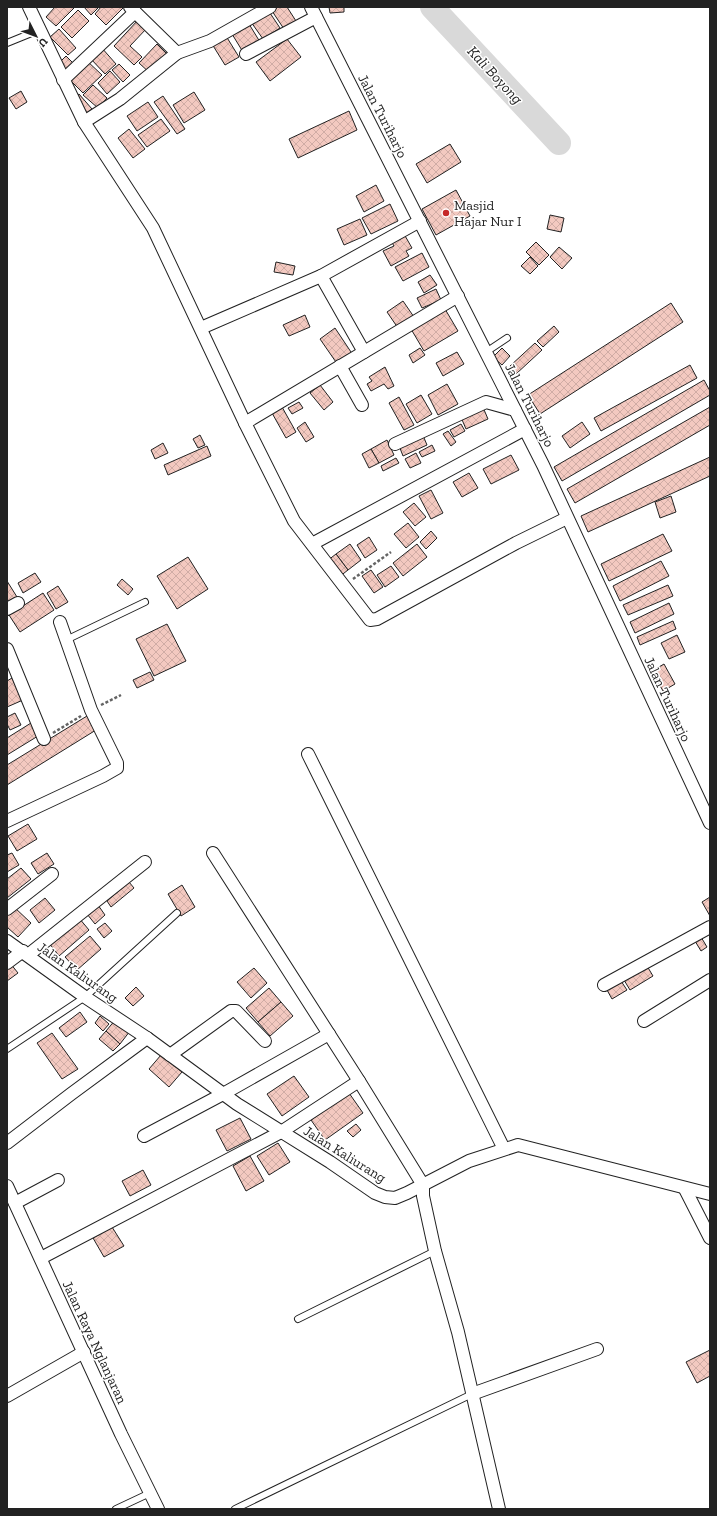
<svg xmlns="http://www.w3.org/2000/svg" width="717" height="1516" font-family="'Zilla Slab',serif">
  <defs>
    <pattern id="building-cross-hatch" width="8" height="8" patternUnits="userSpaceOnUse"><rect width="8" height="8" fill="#f3c9c0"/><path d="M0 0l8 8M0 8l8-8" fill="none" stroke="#d0aca5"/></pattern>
  </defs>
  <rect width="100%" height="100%" fill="#fff"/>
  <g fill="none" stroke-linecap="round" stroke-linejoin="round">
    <!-- river -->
    <path stroke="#d9d9d9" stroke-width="24" d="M432 7 559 143"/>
  </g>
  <!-- building -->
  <g fill="url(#building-cross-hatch)" stroke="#222">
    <path d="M55 7H75L56 26 46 17Z"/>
    <path d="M84 7H99L91 15Z"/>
    <path d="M101 7H124L106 25 95 14Z"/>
    <path d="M278 7H287L296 21 284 29 272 11Z"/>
    <path d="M329 7H344V12L330 13Z"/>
    <path d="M78 10 89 21 72 38 61 27Z"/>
    <path d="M268 10 280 28 263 39 251 22Z"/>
    <path d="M138 20 147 28 130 46 142 57 134 65 114 46Z"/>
    <path d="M249 24 260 42 243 52 232 34Z"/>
    <path d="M59 29 76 48 68 55 50 37Z"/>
    <path d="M226 36 239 57 225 65 212 44Z"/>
    <path d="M287 39 301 57 270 81 256 62Z"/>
    <path d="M157 44 168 55 151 74 139 63Z"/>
    <path d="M101 47 116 64 105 74 90 58Z"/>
    <path d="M66 56 75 65 67 72 58 64Z"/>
    <path d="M86 60 102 75 83 93 68 78Z"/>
    <path d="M119 64 130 75 123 82 112 70Z"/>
    <path d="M110 71 120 82 107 94 98 83Z"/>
    <path d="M93 85 107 98 98 108 83 95Z"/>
    <path d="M21 91 27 102 16 109 9 98Z"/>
    <path d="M194 92 205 110 184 123 173 105Z"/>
    <path d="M79 94 92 109 87 113 75 97Z"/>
    <path d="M163 96 185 129 177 134 154 102Z"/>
    <path d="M148 102 158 117 137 131 127 116Z"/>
    <path d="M349 111 357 130 298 158 289 139Z"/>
    <path d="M161 119 170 131 147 147 138 135Z"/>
    <path d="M129 129 145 149 133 158 118 138Z"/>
    <path d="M450 144 461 162 427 183 416 164Z"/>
    <path d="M376 185 384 201 364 212 356 196Z"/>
    <path d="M456 190 470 216 436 235 422 209Z"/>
    <path d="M390 204 398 221 371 234 362 218Z"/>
    <path d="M550 215 564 218 561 232 547 229Z"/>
    <path d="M360 219 367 235 344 245 337 229Z"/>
    <path d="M404 234 412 248 406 251 409 256 391 266 383 251 394 246 391 241Z"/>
    <path d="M536 242 549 255 539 265 526 252Z"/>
    <path d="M559 247 572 258 562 269 550 257Z"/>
    <path d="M422 253 429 267 403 281 395 267Z"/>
    <path d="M530 257 538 266 530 274 521 266Z"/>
    <path d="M276 262 295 266 293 275 274 272Z"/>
    <path d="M430 275 437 285 424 293 418 282Z"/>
    <path d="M436 289 441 300 422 308 417 298Z"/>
    <path d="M403 301 414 317 398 328 387 312Z"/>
    <path d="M671 303 683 322 540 414 528 395Z"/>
    <path d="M445 309 458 331 424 351 411 329Z"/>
    <path d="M305 315 310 327 289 336 283 325Z"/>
    <path d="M554 326 559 332 543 347 537 341Z"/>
    <path d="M335 328 353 355 338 365 320 339Z"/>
    <path d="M535 343 542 350 516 374 510 366Z"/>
    <path d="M420 348 425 355 413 363 409 355Z"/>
    <path d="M502 348 510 356 502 365 493 357Z"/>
    <path d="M457 352 464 364 443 376 436 363Z"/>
    <path d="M690 365 697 378 601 431 594 418Z"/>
    <path d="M385 367 394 386 388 389 384 384 371 391 367 384 372 381 369 377Z"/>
    <path d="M704 380 710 391V395L562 481 554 467Z"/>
    <path d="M447 384 458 404 438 415 428 395Z"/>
    <path d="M320 385 333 402 324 410 310 393Z"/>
    <path d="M421 395 432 414 417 423 406 404Z"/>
    <path d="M399 397 414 425 404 430 389 403Z"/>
    <path d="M299 402 303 408 292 414 288 408Z"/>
    <path d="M482 405 488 419 466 429 460 415Z"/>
    <path d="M282 407 296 432 286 438 272 413Z"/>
    <path d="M710 407V425L575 503 567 489Z"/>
    <path d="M305 422 314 437 306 442 297 428Z"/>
    <path d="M582 422 590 434 570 448 562 436Z"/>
    <path d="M461 424 465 431 454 437 450 430Z"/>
    <path d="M448 431 456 442 451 446 443 434Z"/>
    <path d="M422 433 427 445 403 456 398 443Z"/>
    <path d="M200 435 205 445 198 448 193 439Z"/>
    <path d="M387 440 394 455 379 463 371 449Z"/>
    <path d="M163 443 168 453 155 459 151 450Z"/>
    <path d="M432 445 435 451 422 457 419 452Z"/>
    <path d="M207 446 211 456 168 475 164 465Z"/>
    <path d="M371 449 379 463 369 468 362 454Z"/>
    <path d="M416 453 421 463 410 468 405 459Z"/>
    <path d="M511 455 519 470 491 484 483 469Z"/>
    <path d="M710 457V476L588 532 581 516Z"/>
    <path d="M396 458 399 463 383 471 381 466Z"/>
    <path d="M469 473 478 488 462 497 453 482Z"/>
    <path d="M431 490 443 513 431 519 419 496Z"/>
    <path d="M671 496 676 512 660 518 655 502Z"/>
    <path d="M414 503 426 517 415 526 403 512Z"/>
    <path d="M408 523 419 537 406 548 394 534Z"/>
    <path d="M431 531 437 538 426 549 420 542Z"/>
    <path d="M663 534 672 551 609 581 601 564Z"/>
    <path d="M369 537 377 550 365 558 357 545Z"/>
    <path d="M350 544 361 560 348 570 336 554Z"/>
    <path d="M417 544 427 557 403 576 393 563Z"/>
    <path d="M336 554 348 570 339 577 327 561Z"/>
    <path d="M188 557 208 589 177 609 157 576Z"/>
    <path d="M661 561 669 576 620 601 613 586Z"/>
    <path d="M391 566 399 577 385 587 377 575Z"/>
    <path d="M371 570 383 587 374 593 362 576Z"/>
    <path d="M35 573 41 582 23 593 18 583Z"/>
    <path d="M122 579 133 589 128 595 117 585Z"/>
    <path d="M7 581 17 597 7 603Z"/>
    <path d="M668 585 673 596 628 615 623 605Z"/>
    <path d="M58 586 68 602 56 609 47 593Z"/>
    <path d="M43 593 54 610 20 632 9 615Z"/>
    <path d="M669 603 674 614 635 633 630 622Z"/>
    <path d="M673 621 676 629 640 645 637 637Z"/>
    <path d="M167 624 186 661 154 676 136 639Z"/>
    <path d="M677 635 685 652 669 659 661 643Z"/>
    <path d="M664 664 675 684 663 691 652 671Z"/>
    <path d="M150 672 154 680 137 688 133 680Z"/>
    <path d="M12 678 23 700 7 707V681Z"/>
    <path d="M15 713 21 725 10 730 7 724V717Z"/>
    <path d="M87 716 96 730 7 785V765Z"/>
    <path d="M31 723 38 736 7 755V738Z"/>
    <path d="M28 824 37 839 17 851 8 836Z"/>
    <path d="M12 853 19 865 7 872V855Z"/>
    <path d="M47 853 54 864 38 874 31 863Z"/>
    <path d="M21 868 31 879 7 898V879Z"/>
    <path d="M129 882 134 888 111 907 107 901Z"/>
    <path d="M182 885 195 907 181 916 168 894Z"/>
    <path d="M710 897V916L702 902Z"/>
    <path d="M45 898 55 910 39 923 30 910Z"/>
    <path d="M98 905 105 915 95 924 87 914Z"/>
    <path d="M14 907 31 923 18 937 7 927V915Z"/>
    <path d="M79 918 89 930 59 956 49 943Z"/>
    <path d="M105 923 112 931 104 938 97 929Z"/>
    <path d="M90 936 101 949 77 970 65 957Z"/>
    <path d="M701 937 707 947 701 951 695 941Z"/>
    <path d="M10 963 18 973 7 981V965Z"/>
    <path d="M647 966 653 976 630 990 624 980Z"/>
    <path d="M254 968 267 983 251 998 237 982Z"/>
    <path d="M621 981 627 990 612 999 607 990Z"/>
    <path d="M136 987 144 996 133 1006 125 998Z"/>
    <path d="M269 988 281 1002 258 1022 246 1008Z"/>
    <path d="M281 1002 293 1016 270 1036 258 1022Z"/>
    <path d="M80 1012 87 1022 66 1037 59 1028Z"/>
    <path d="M100 1016 109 1024 103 1031 95 1023Z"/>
    <path d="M116 1019 130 1031 120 1044 106 1031Z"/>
    <path d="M106 1031 120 1044 113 1051 99 1039Z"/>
    <path d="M52 1033 78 1069 62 1079 37 1043Z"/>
    <path d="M161 1055 182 1072 169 1087 149 1069Z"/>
    <path d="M294 1076 309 1097 282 1116 267 1094Z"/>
    <path d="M349 1093 363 1113 325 1140 311 1120Z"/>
    <path d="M240 1118 251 1139 227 1151 216 1130Z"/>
    <path d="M356 1124 361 1130 353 1137 347 1131Z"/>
    <path d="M278 1143 290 1162 269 1175 257 1156Z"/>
    <path d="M250 1156 264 1181 246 1191 233 1166Z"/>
    <path d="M143 1170 151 1185 130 1196 122 1181Z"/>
    <path d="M112 1227 124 1246 104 1257 93 1238Z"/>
    <path d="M710 1350V1376L697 1383 686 1362Z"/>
  </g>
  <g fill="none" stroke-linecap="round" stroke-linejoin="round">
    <defs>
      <g id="lane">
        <path d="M7 43 39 30"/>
        <path d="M486 352 507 338"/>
        <path d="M66 640 145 602"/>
        <path d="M7 1049 85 997 177 913"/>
        <path d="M298 1319 435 1251"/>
        <path d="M116 1509 150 1493"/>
        <path d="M235 1509 472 1394"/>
      </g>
      <g id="street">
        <path d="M29 7 84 122 153 228 245 423 458 296"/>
        <path d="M311 7 543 465 710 823"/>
        <path d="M177 53 210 41 270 7"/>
        <path d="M246 54 316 17"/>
        <path d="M63 80 135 12"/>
        <path d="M84 122 120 99 177 53 130 7"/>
        <path d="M321 276 364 352"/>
        <path d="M201 328 321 276 420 221"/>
        <path d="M340 366 362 405"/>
        <path d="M245 423 294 521 370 620 377 619 516 543 567 518"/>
        <path d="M395 444 486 402 515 410"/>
        <path d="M312 544 525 429"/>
        <path d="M7 609 18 603"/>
        <path d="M7 649 44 739"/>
        <path d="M308 754 504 1149"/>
        <path d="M7 821 103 776 117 768V763L91 710 60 622"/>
        <path d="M213 853 359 1081 423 1185V1196L435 1251 458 1332 499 1509"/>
        <path d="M7 909 52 874"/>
        <path d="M7 941 85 997 147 1038 237 1104 330 1162 375 1193 385 1197 395 1198 407 1193 469 1161 518 1145 710 1194"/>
        <path d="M28 955 145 862"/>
        <path d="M7 963 23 951"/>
        <path d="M604 985 710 927"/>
        <path d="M644 1021 710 980"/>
        <path d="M170 1055 231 1011H236L265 1041"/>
        <path d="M144 1136 223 1094 329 1034"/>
        <path d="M7 1143 71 1094 147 1038"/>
        <path d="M7 1186 121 1434 158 1509"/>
        <path d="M685 1189 710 1238"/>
        <path d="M15 1203 58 1180"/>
        <path d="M41 1258 281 1132 359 1081"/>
        <path d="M472 1394 597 1349"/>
        <path d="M7 1396 84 1352"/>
      </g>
    </defs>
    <!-- lane casing -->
    <use href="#lane" stroke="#222" stroke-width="8"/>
    <!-- street casing -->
    <use href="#street" stroke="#222" stroke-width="14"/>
    <!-- path -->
    <g stroke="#646464" stroke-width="2.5" stroke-dasharray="3 2" stroke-linecap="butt">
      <path d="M353 579 391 552"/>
      <path d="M101 705 121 695"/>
      <path d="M53 733 81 716"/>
    </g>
    <!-- lane -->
    <use href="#lane" stroke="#fff" stroke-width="6"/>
    <!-- street -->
    <use href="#street" stroke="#fff" stroke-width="12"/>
  </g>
  <!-- markers -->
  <circle fill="#c62828" stroke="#fff" stroke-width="1.5" cx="446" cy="213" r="4"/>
  <g text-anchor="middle" stroke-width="3" stroke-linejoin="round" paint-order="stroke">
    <!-- street labels -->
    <g font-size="14" fill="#222" stroke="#fff">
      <text transform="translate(383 116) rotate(63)" y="5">Jalan Turiharjo</text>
      <text transform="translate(530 405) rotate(63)" y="5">Jalan Turiharjo</text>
      <text transform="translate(668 699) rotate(65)" y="5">Jalan Turiharjo</text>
      <text transform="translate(78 972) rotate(35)" y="5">Jalan Kaliurang</text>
      <text transform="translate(345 1154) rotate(32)" y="5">Jalan Kaliurang</text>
      <text transform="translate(95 1342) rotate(65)" y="5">Jalan Raya Nglanjaran</text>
    </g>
    <!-- poi labels -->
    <g font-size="14" fill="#222" stroke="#fff" text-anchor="start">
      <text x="454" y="210">Masjid<tspan x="454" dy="16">Hajar Nur I</tspan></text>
    </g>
    <!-- water labels -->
    <g font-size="15" font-style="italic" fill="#222" stroke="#fff">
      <text transform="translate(495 75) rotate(47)" y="5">Kali Boyong</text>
    </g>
  </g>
  <!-- border -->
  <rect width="717" height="1516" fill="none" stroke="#222222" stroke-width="16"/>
  <!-- north arrow -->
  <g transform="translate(36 36) rotate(132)" stroke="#ffffff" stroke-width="3" paint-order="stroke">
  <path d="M0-3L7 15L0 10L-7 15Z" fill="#222222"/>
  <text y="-6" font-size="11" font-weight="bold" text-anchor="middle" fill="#222222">U</text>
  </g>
</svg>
